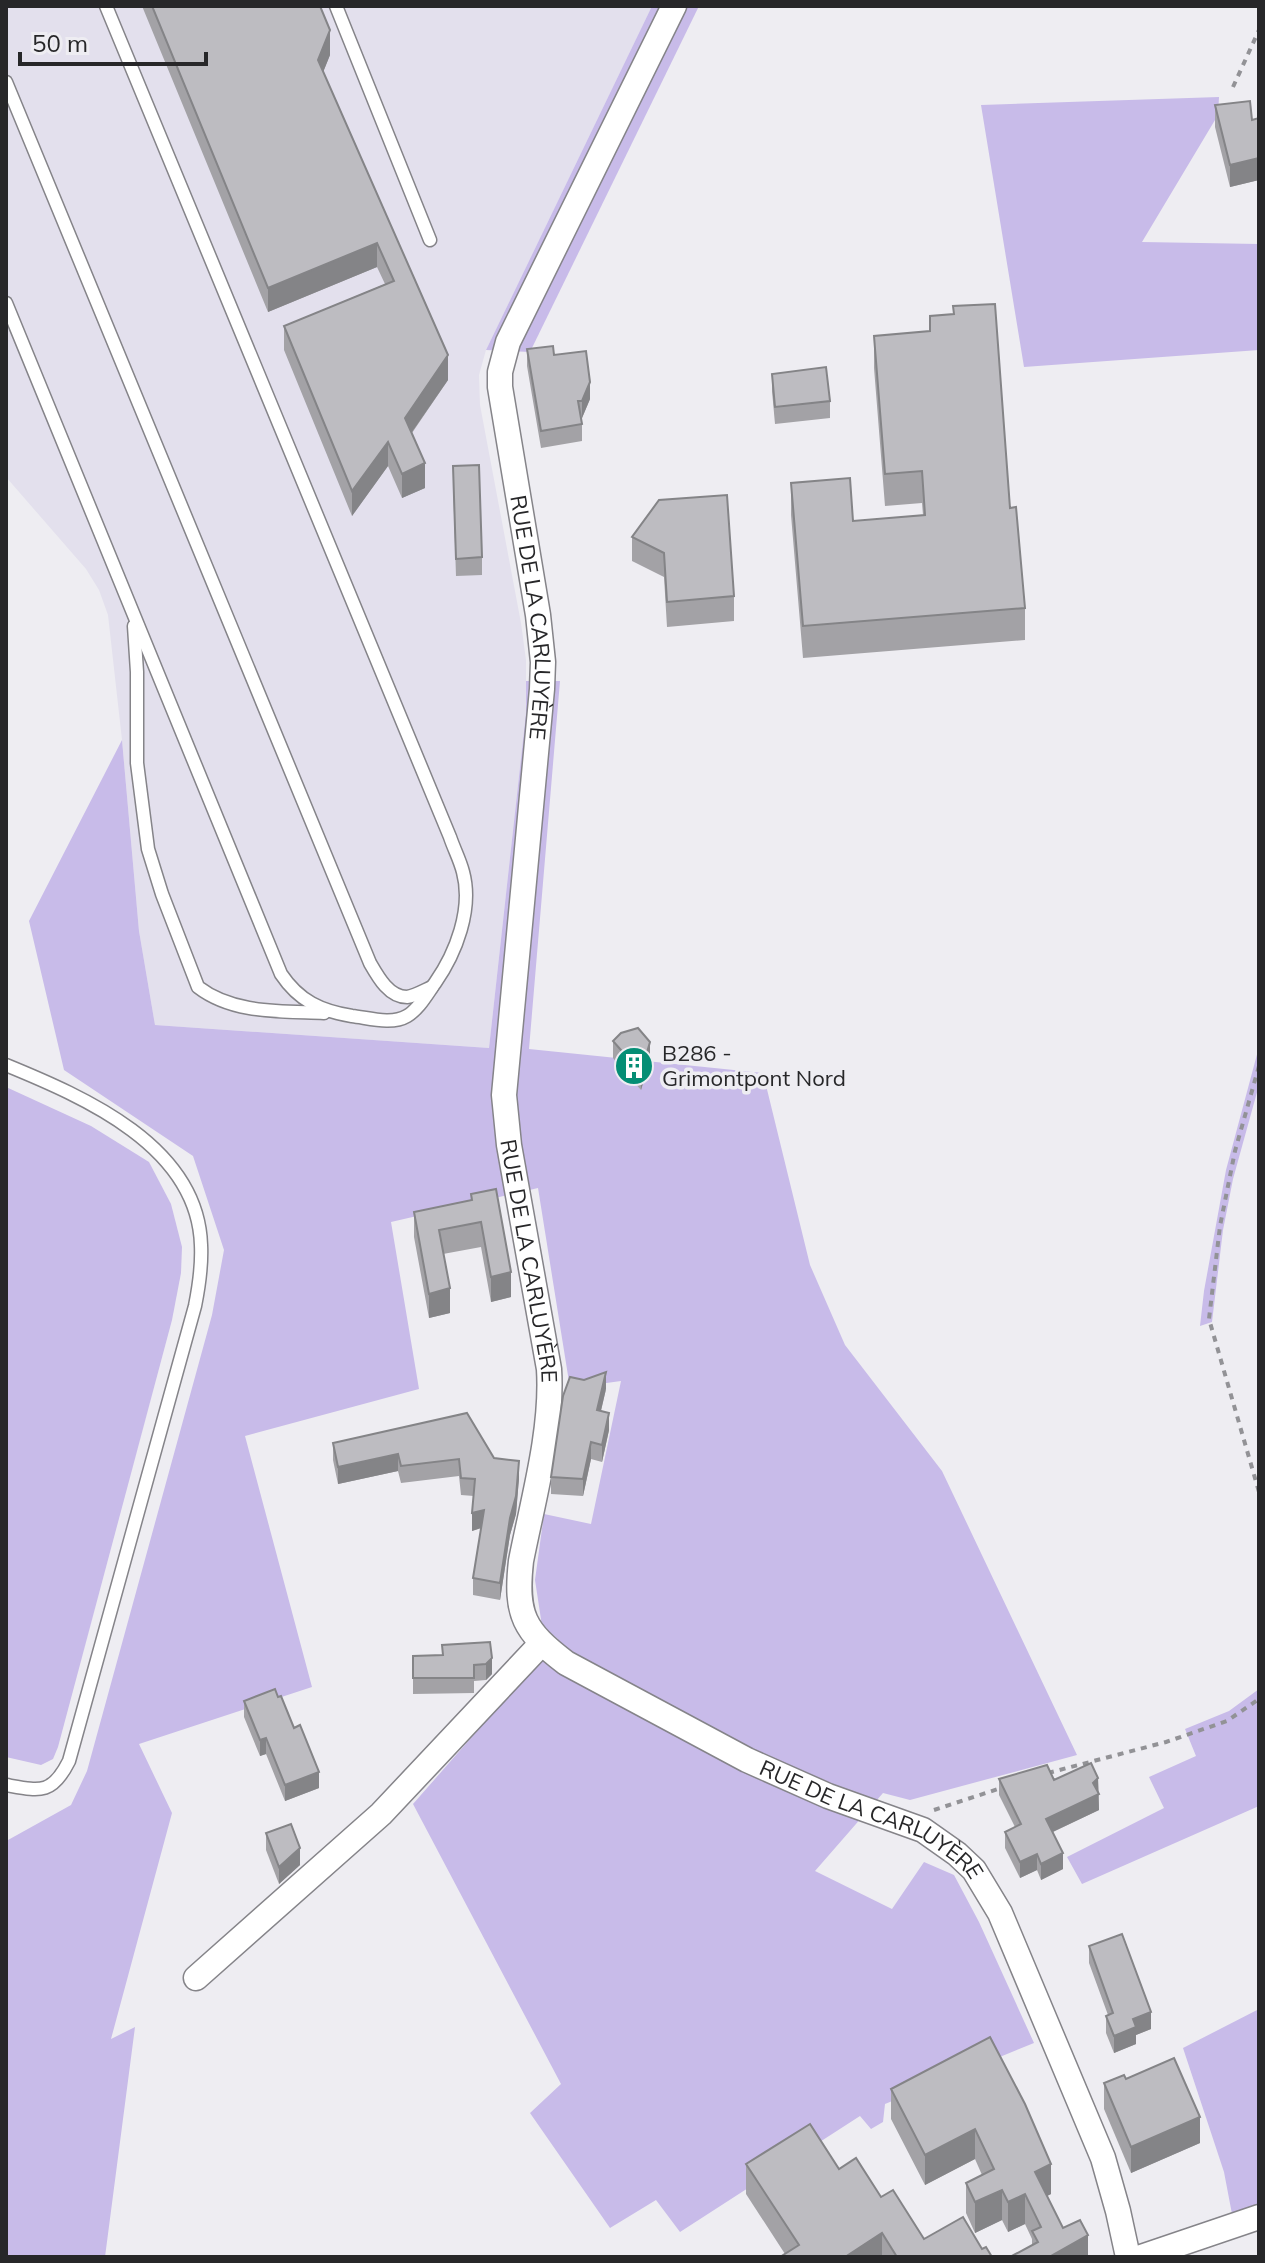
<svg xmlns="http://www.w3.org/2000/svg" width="1265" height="2263" font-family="Mulish,sans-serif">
  <rect width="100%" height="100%" fill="#eeedf2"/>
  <!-- built -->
  <path fill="#e3e0ed" d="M6 6H652L486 350 479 375 480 405 521 623 526 660V713L489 1048 155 1025 139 931 122 740 108 615 99 590 86 569 6 477Z"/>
  <!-- green -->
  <g fill="#c8bbe9">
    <path d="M652 6H699L530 352 486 350Z"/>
    <path d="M1219 97 1218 115 1142 242 1259 244V350L1024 367 981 105Z"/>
    <path d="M526 681H560L529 1049 763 1073 810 1265 845 1345 942 1471 1077 1755 910 1800 883 1793 815 1871 892 1909 924 1862 954 1875 979 1922 1034 2043 885 2104 883 2122 871 2129 860 2116 680 2232 656 2200 610 2228 530 2113 561 2084 413 1804 558 1639 542 1626 535 1580 544 1514 591 1524 621 1381 570 1388 538 1188 391 1222 419 1389 245 1436 312 1687 139 1744 172 1813 111 2039 135 2027 105 2257H6V1850L8 1840 71 1805 87 1771 212 1315 224 1250 193 1156 64 1070 29 921 122 740 139 931 155 1025 489 1048 526 713Z"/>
    <path d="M1259 1047V1085L1233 1179 1223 1230 1212 1322 1200 1326 1204 1291 1226 1170Z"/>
    <path d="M6 1087 91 1126 149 1162 171 1204 182 1247 181 1273 172 1320 58 1747 53 1759 41 1765 6 1757Z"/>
    <path d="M1259 1689V1806L1082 1884 1067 1857 1164 1808 1149 1777 1196 1756 1185 1729 1229 1711Z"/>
    <path d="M1259 2009V2227L1236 2235 1224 2172 1183 2048Z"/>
  </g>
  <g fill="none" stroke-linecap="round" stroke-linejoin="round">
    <defs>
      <g id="lane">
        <path d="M336 6 430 240"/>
        <path d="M6 82 370 963C378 977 389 997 407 997 415 996 425 990 432 987"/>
        <path d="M6 303 281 974C299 1001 321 1011 352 1016 369 1018 392 1025 407 1016 419 1009 427 994 435 983 456 953 473 909 463 872 460 860 454 849 450 837L106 6"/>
        <path d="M134 626 137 672V763L148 849 162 894 198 987C233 1014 281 1011 324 1013"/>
        <path d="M6 1065C84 1097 198 1146 201 1245 202 1265 199 1286 195 1306L69 1761C52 1795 40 1791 6 1785"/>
      </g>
      <g id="street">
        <path id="s1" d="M674 6 508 342 500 372V387L538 615 543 662 542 689 504 1095 509 1145 549 1369C553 1430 533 1500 521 1561 515 1615 524 1631 566 1663L747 1760 828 1796 923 1830 957 1854 974 1870 1000 1913 1103 2158 1118 2211 1128 2257"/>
        <path d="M196 1978 381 1814 541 1644"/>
        <path d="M1141 2257 1259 2217"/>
      </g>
    </defs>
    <!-- lane casing -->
    <use href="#lane" stroke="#858489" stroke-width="15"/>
    <!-- street casing -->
    <use href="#street" stroke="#858489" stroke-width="27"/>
    <!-- path -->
    <g stroke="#929296" stroke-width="4" stroke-dasharray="6 6" stroke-linecap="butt">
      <path d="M1233 87 1259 30"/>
      <path d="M1259 1066 1235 1151 1220 1226 1209 1319 1259 1492"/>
      <path d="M1048 1773 1166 1742 1227 1721 1259 1699"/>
      <path d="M934 1810 1001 1788"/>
    </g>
    <!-- lane -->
    <use href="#lane" stroke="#fff" stroke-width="12"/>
    <!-- street -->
    <use href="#street" stroke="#fff" stroke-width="24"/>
  </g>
  <!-- wall -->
  <g fill="#a3a2a6">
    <path d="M142 6H320L330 55 323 72 448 380 412 433 425 488 402 498 388 466 352 516 284 350V326L385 284 377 267 268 312Z"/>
    <path d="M1215 105 1252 120 1259 118V180L1230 187 1215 127Z"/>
    <path d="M874 336 1010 508 1025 608V640L803 658 791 515V483L853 521 923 515 922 503 885 506 874 368Z"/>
    <path d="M527 349 554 355 590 399 582 418V441L541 448 527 366Z"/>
    <path d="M772 374 830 401V418L775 424 772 391Z"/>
    <path d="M453 483 482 557V575L456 576Z"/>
    <path d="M727 495 734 596V621L667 627 664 577 632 561V537Z"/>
    <path d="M613 1041 650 1059 641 1090 613 1058Z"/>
    <path d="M471 1194 511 1297 491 1302 481 1247 443 1254 450 1313 429 1318 414 1237V1212L471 1201Z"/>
    <path d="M606 1389 601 1411 609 1430 602 1462 591 1459 583 1496 551 1494V1477Z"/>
    <path d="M333 1443 494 1458 519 1478 516 1514 510 1535 500 1600 473 1595V1578L481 1528 472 1531 474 1496 461 1495 459 1476 401 1483 398 1471 338 1484 333 1460Z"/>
    <path d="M490 1642 492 1674 486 1680 474 1681V1693L413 1694V1656L442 1655Z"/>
    <path d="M278 1697 294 1728 319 1788 285 1801 266 1754 260 1756 244 1717V1701Z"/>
    <path d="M1098 1778 1099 1810 1053 1832 1063 1869 1041 1880 1037 1870 1020 1878 1005 1848V1832L1015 1827 999 1795V1779L1054 1780Z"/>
    <path d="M266 1833 300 1865 279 1884 266 1850Z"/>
    <path d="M1089 1946 1151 2029 1136 2035V2044L1114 2053 1106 2033V2016L1108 2015 1089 1963Z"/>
    <path d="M990 2037 1051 2194 1047 2196 1063 2228 1088 2257 1032 2245V2239L1025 2224 1008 2232 1002 2220 975 2233 966 2213V2183L982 2175 975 2159 925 2185 891 2119V2089Z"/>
    <path d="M1126 2079 1200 2143 1131 2173 1104 2109V2083Z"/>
    <path d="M746 2164 839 2169 881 2197 924 2239 982 2249 992 2257H780L785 2254 746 2194Z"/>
  </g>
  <!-- shaded-wall -->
  <g fill="#848487">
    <path d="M330 30V55L318 85V60Z"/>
    <path d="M1259 158V180L1230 187V165Z"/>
    <path d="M377 243V267L268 312V288Z"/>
    <path d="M448 355V380L405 442V418Z"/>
    <path d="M590 382V399L582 418V401Z"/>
    <path d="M388 442V466L352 516V491Z"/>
    <path d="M425 463V488L402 498V474Z"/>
    <path d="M650 1042V1059L641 1090V1073Z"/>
    <path d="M511 1272V1297L491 1302V1277Z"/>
    <path d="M450 1288V1313L429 1318V1294Z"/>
    <path d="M606 1372V1389L597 1427V1410Z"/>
    <path d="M609 1413V1430L602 1462V1445Z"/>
    <path d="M591 1442V1459L583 1496V1479Z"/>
    <path d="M398 1454V1471L338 1484V1467Z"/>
    <path d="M519 1461V1478L516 1514 510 1535 500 1600V1583Z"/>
    <path d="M484 1510V1527L472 1531V1513Z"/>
    <path d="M492 1658V1674L486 1680V1664Z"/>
    <path d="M266 1738V1754L260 1756V1740Z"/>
    <path d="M319 1772V1788L285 1801V1785Z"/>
    <path d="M1098 1778 1099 1810 1046 1835V1819L1093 1783Z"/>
    <path d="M300 1848V1865L279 1884V1867Z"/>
    <path d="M1063 1853V1869L1041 1880V1864Z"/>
    <path d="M1037 1854V1870L1020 1878V1862Z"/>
    <path d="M1151 2012V2029L1136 2035V2044L1114 2053V2036L1133 2019Z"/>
    <path d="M1200 2117V2143L1131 2173V2147Z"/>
    <path d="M975 2129V2159L925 2185V2155Z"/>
    <path d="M1051 2164V2194L1035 2202V2172Z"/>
    <path d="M1002 2190V2220L975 2233V2202Z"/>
    <path d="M1025 2194V2224L1008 2232V2202Z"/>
    <path d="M882 2233V2257H845Z"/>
    <path d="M1088 2235V2257H1049Z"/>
  </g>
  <!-- building -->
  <g fill="#bdbcc1" stroke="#848487" stroke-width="2">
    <path d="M152 6H320L330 30 318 60 448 355 405 418 425 463 402 474 388 442 352 491 284 326 394 281 377 243 268 288Z"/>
    <path d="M1250 101 1252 120 1259 118V158L1230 165 1215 105Z"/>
    <path d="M995 304 1010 508 1016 507 1025 608 803 626 791 483 850 478 853 521 925 515 922 471 885 474 874 336 930 331V316L954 314 953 306Z"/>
    <path d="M553 346 554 355 586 351 590 382 582 401H578L582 424 541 431 527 349Z"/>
    <path d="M826 367 830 401 775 407 772 374Z"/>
    <path d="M479 465 482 557 456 559 453 466Z"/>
    <path d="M727 495 734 596 667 602 664 553 632 537 659 500Z"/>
    <path d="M638 1028 650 1042 641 1073 613 1041 621 1033Z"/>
    <path d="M496 1189 511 1272 491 1277 481 1222 439 1230 450 1288 429 1294 414 1212 472 1200 471 1194Z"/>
    <path d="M606 1372 597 1410 609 1413 602 1445 591 1442 583 1479 551 1477 563 1396 570 1377 584 1380Z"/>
    <path d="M467 1413 494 1458 519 1461 516 1496 510 1518 500 1583 473 1578 484 1510 472 1513 475 1479 461 1478 459 1459 401 1466 398 1454 338 1467 333 1443Z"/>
    <path d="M490 1642 492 1658 486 1664 474 1665V1678H413V1656L443 1655 442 1645Z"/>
    <path d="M275 1689 278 1697 281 1696 294 1728 300 1725 319 1772 285 1785 266 1738 260 1740 244 1701Z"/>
    <path d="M1091 1763 1098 1778 1093 1783 1099 1794 1046 1819 1063 1853 1041 1864 1037 1854 1020 1862 1005 1832 1021 1824 999 1779 1047 1765 1054 1780Z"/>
    <path d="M291 1824 300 1848 279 1867 266 1833Z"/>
    <path d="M1122 1934 1151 2012 1133 2019 1136 2027 1114 2036 1106 2016 1113 2013 1089 1946Z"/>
    <path d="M990 2037 1025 2104 1051 2164 1035 2172 1063 2228 1080 2220 1088 2235 1049 2257H1010L1038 2242 1032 2231 1041 2227 1025 2194 1008 2202 1002 2190 975 2202 966 2183 994 2169 975 2129 925 2155 891 2089Z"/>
    <path d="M1174 2058 1200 2117 1131 2147 1104 2083 1124 2075 1126 2079Z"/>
    <path d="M810 2124 839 2169 856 2158 881 2197 893 2190 924 2239 963 2217 982 2249 986 2247 992 2257H897L882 2233 845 2257H780L799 2245 746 2164Z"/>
  </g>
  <!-- icons -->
  <defs>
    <symbol id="building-disc" viewBox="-11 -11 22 22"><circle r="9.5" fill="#058e75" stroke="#eeedf2"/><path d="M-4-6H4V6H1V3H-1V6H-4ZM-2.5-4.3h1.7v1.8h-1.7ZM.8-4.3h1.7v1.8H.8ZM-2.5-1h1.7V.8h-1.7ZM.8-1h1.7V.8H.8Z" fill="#fff"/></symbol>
  </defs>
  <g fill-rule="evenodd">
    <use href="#building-disc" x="612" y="1044" width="44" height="44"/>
  </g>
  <g text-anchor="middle" stroke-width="7" stroke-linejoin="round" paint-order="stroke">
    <!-- street labels -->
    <g font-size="22" fill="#272729" stroke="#eeedf2">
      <text dy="8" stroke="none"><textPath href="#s1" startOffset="654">RUE DE LA CARLUYÈRE</textPath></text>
      <text dy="8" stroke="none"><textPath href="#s1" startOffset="1302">RUE DE LA CARLUYÈRE</textPath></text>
      <text dy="8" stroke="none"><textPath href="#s1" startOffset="2070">RUE DE LA CARLUYÈRE</textPath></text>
    </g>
    <!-- poi labels -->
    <g font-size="22" fill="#272729" stroke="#eeedf2" text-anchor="start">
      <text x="662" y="1061">B286 -<tspan x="662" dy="25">Grimontpont Nord</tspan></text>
    </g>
  </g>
  <!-- border -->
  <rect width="1265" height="2263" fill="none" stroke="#272729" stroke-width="16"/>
  <!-- scale -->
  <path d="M20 52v12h186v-12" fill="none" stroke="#272729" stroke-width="4"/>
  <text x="32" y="52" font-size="24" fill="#272729" stroke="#eeedf2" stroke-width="6" paint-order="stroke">50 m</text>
</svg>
